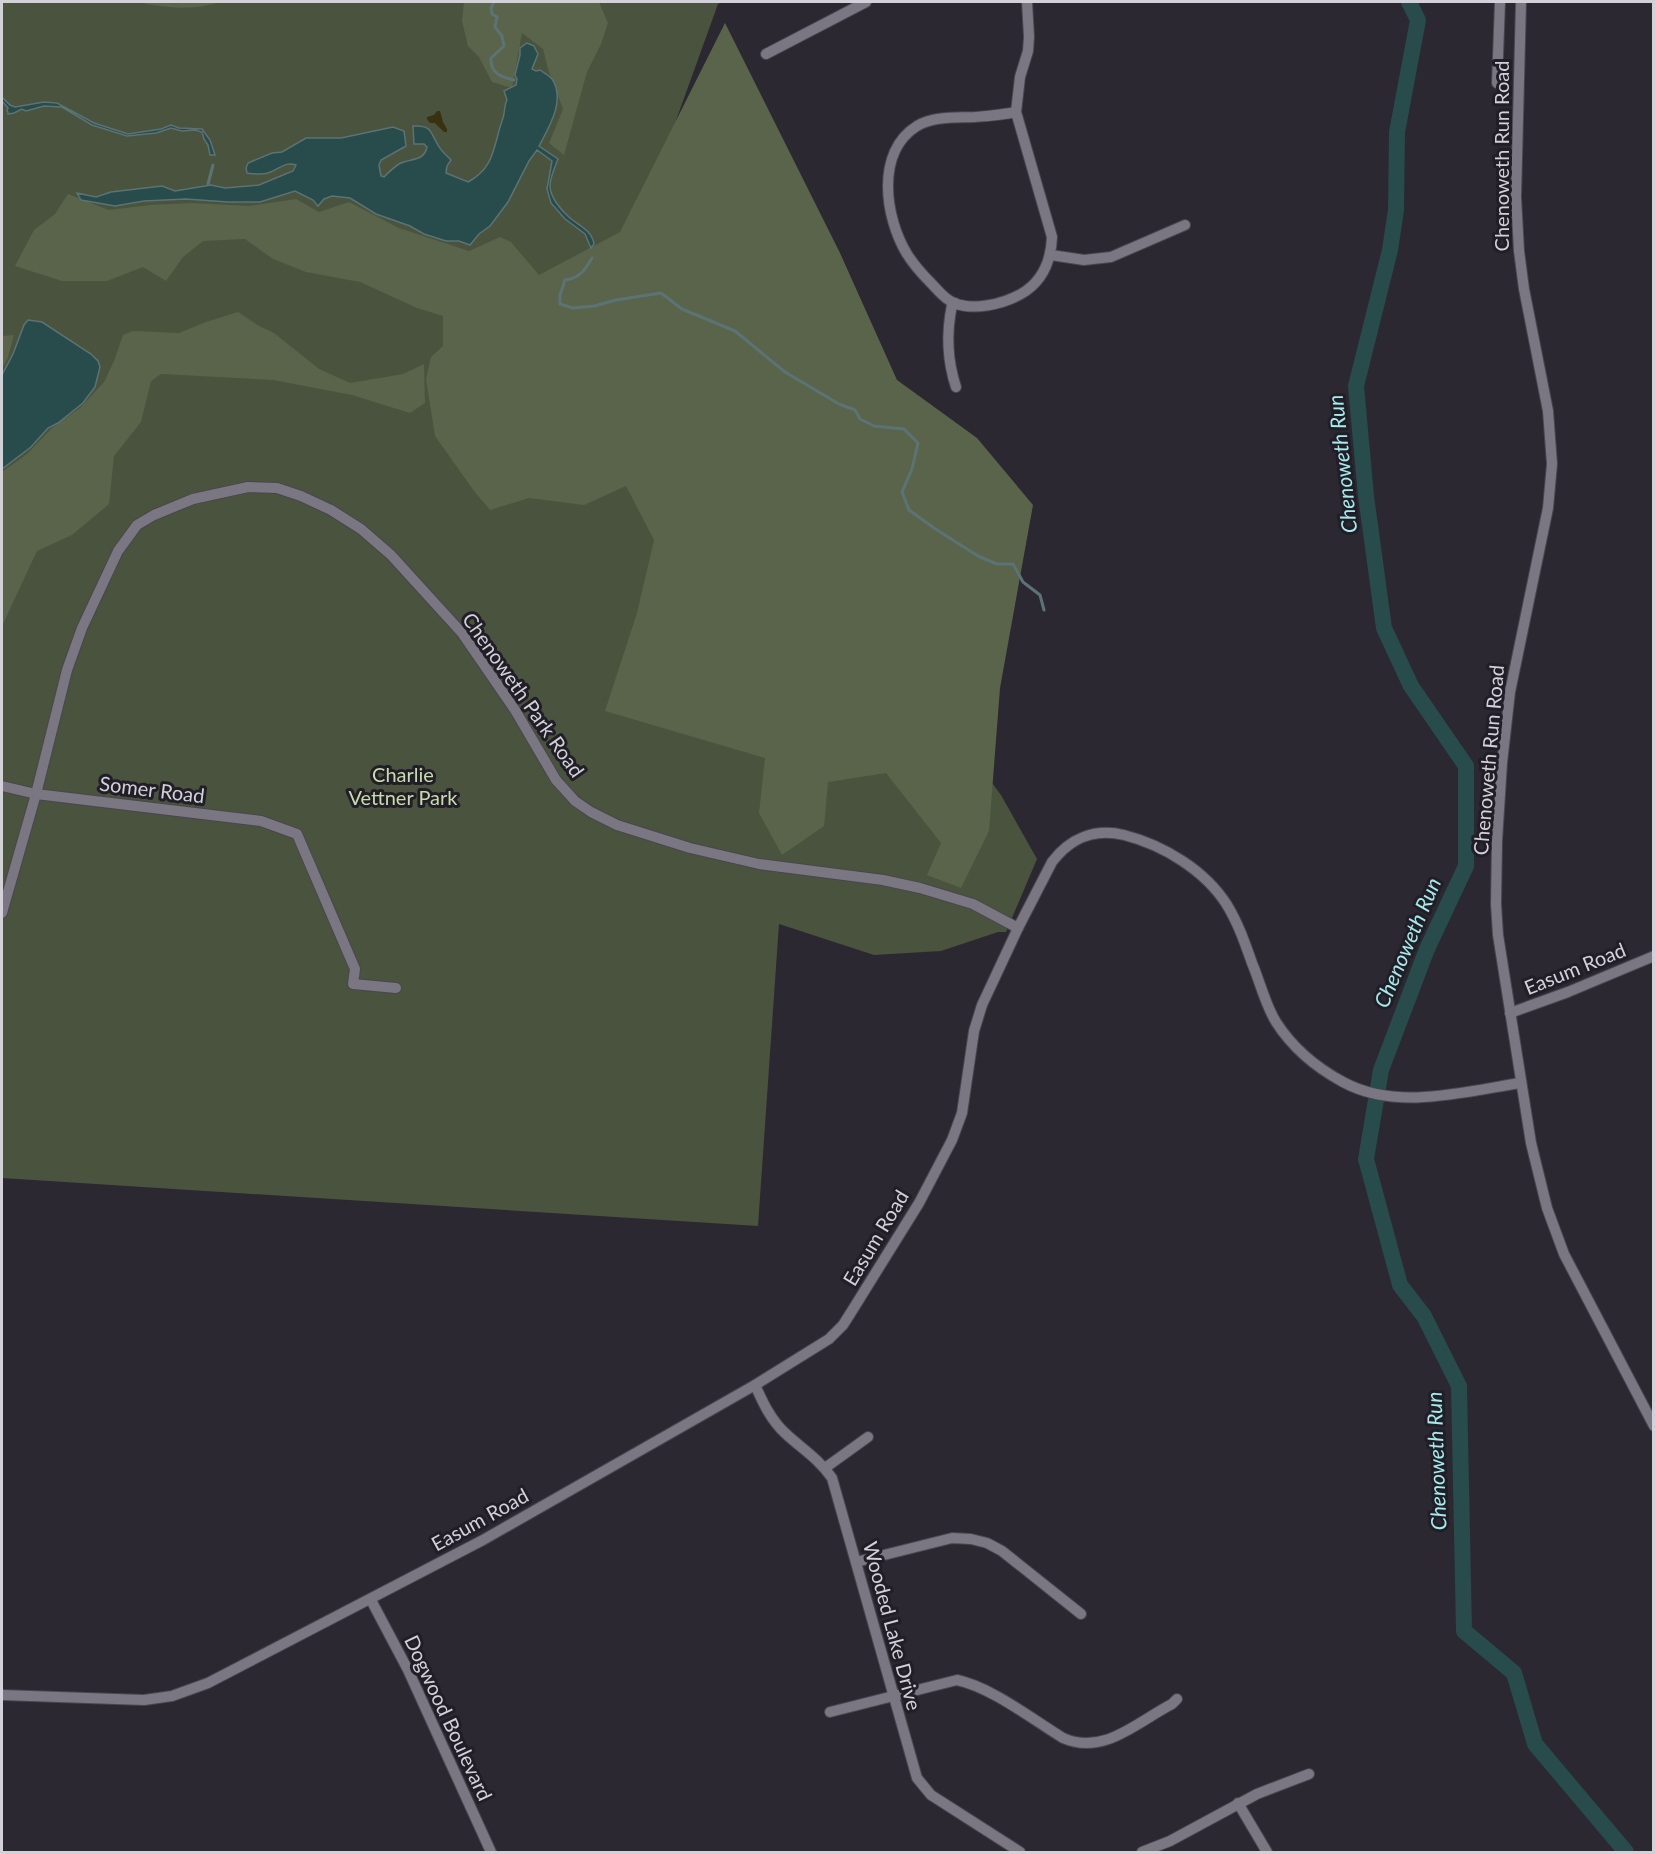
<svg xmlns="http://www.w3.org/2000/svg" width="1655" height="1854" font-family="Lato,sans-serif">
  <rect width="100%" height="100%" fill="#2b2832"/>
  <!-- green -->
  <path fill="#4a533e" d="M2 2H722L718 4 630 248 890 646 1001 795 1037 859 1006 932H998L941 951 874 955 779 924 758 1226 2 1178Z"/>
  <!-- forest -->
  <g fill="#59644b">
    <path d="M138 2H220C194 11 164 8 138 2Z"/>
    <path d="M464 2H599L608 23 601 44 587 72 564 155 549 143 563 109 548 69 543 49 522 33 512 88 492 82 479 57 468 46 462 21Z"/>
    <path d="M725 23 840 253 897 380 977 438 1033 505 1000 688 989 831 961 888 927 875 941 843 886 773 828 782 824 826 782 855 759 813 765 758 605 711 637 613 654 540 626 486 584 505 529 498 490 510 474 491 435 436 426 379 431 357 443 346V316L417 308 360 282 306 272 273 259 245 239 203 241 183 257 166 281 143 267 107 281H62L15 266 34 230 55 214 68 194 109 210 150 205 191 203 249 206 296 199 319 212 349 202 399 228 469 251 500 237 511 242 539 275 620 232Z"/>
    <path d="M238 312 259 326 274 333 319 369 350 383 403 374 424 364 425 403 410 413 352 395 273 380 161 374 151 381 141 422 114 456 109 504 72 535 37 551 2 626V472L27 454 52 428 80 408 104 382 114 361 123 335 133 331 179 333 206 322Z"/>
    <path d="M14 335 8 357 2 369V336Z"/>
  </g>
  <!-- sand -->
  <path fill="#393110" d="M437 111H440L443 122 447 129V132H444L435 123H430L427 119V117L434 115Z"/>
  <!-- water -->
  <g fill="#284b4b" stroke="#5b7375" stroke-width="1.5">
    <path d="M527 43 534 46 538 54 532 69 536 71 540 70C544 73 549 75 552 79 566 100 549 127 539 146L558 159C555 167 550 177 550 186 550 197 561 210 569 217 579 226 592 230 594 244L591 248 585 234 565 219 551 203 547 189 552 161 537 150 529 161 508 202 490 226 479 234 470 245 459 241H446L424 234 410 226 376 214 350 198 332 196 324 199 318 206 313 200 295 191 260 202H228L186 199 144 201 115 206 81 200 77 193 96 197 111 192 162 186 175 191 211 185 225 188 248 186 259 185 293 171 296 165C285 161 278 170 268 173 261 175 255 174 247 173L246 168 248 163 272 153 282 152 306 138H341L393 127 404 131 406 146 381 160 379 165 381 176 384 177C389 172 394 167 399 164 410 158 424 162 427 147L424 144H414L413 126C432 125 430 132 438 145 441 151 446 155 451 160L447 166 446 173 468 182C496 167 493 145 503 118 505 112 504 106 507 100L504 91 516 85 517 79 515 75 520 55V48Z"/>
    <path d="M2 97 10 105 15 107 44 102 57 103 94 123 128 134 161 129 171 125 179 128 202 129 210 140 215 155H210L208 145 204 139 202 132 195 130 182 131 171 128 156 133 127 136 92 125 62 107 44 106 26 111 22 109 14 113 8 114V112L7 111 8 108 2 101Z"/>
    <path d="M28 320 42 322 91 354 98 361 100 367 95 387 83 403 58 423 48 428 31 447 2 469V375L13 354 24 325Z"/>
  </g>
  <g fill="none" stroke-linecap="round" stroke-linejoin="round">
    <!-- stream -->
    <g stroke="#5b7375" stroke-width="3">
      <path d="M494 2 491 8 492 14 497 17 495 27 502 36 504 46 491 58C490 73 501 77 514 80"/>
      <path d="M208 184 213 165"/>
      <path d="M592 258C585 270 580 278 565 280L560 295V304L573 308 594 306 616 300 661 293 682 309 735 331 785 372 839 404 855 410 860 419 874 426 904 429 918 443 912 469 902 492 909 510 934 528 978 556 997 564H1013L1023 582 1040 595 1044 610"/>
    </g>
    <!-- river -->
    <path stroke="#284b4b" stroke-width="16" d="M1409 2 1418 20 1397 132 1396 210 1390 250 1356 386 1366 496 1384 628 1411 686 1466 766V866L1427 949 1381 1070 1366 1159 1400 1285 1424 1316 1459 1386 1464 1631 1514 1673 1535 1744 1626 1852"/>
    <defs>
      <g id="minor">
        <path d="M1521 2 1516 197 1519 251 1524 289 1548 411 1552 464 1548 508 1510 692 1502 763 1497 841 1496 904 1498 935 1531 1143 1547 1208 1564 1254 1654 1426"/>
        <path d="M766 54 866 2"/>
        <path d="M1497 83 1500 2"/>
        <path d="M1016 112C1002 115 988 116 975 117 955 118 934 116 917 126 875 152 885 218 907 254 914 265 922 274 930 282 938 290 944 299 954 303 974 311 1003 304 1021 294 1042 282 1051 261 1052 237L1016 112 1020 77 1028 51 1029 37 1027 2"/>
        <path d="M1051 255 1084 260 1111 257 1185 225"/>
        <path d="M955 303 952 305C946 334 947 360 956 387"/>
        <path d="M2 786 36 794 261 821 297 834 355 969 353 984 396 988"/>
        <path d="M2 913 36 794 67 670 82 628 118 551 137 525 154 515 193 499 248 487 277 488 301 496 331 510 361 529 391 555 462 633 515 710 556 780 575 801 591 812 617 825 690 848 759 864 883 880 920 888 973 904 1018 928"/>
        <path d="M1510 1013 1568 992 1654 956"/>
        <path d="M755 1385C763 1403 771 1420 785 1433 802 1449 818 1458 832 1478L917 1778 931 1795 1020 1852"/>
        <path d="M825 1468 868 1437"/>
        <path d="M856 1562 952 1538 971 1539 987 1543 1002 1551 1081 1614"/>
        <path d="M371 1600 408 1670 491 1852"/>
        <path d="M2 1695 144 1700 172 1696 208 1683 483 1540 755 1385 829 1339 843 1325 855 1306 919 1203 952 1140 962 1113 974 1031 982 1005 1018 928 1052 862C1070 838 1095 828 1124 835 1163 845 1205 870 1227 905 1238 923 1245 943 1252 963 1260 982 1265 1004 1276 1022 1292 1047 1317 1068 1343 1082 1396 1111 1464 1092 1520 1083"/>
        <path d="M830 1712 957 1680C991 1687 1032 1719 1063 1738 1104 1756 1137 1722 1172 1704L1177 1699"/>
        <path d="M1238 1803 1267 1852"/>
        <path d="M1142 1852 1170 1841 1257 1794 1309 1774"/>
      </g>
    </defs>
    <!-- minor casing -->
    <use href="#minor" stroke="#49464f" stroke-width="12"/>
    <!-- minor -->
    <use href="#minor" stroke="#7a7682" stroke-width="10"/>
  </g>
  <g text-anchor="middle" stroke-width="6" stroke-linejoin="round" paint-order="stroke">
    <!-- street labels -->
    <g font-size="20" fill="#d3d1d8" stroke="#211e28">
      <text transform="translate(1502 156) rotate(-90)" y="7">Chenoweth Run Road</text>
      <text transform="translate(523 695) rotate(55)" y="7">Chenoweth Park Road</text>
      <text transform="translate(1489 760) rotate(-85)" y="7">Chenoweth Run Road</text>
      <text transform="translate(152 790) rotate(7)" y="7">Somer Road</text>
      <text transform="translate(1575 969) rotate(-22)" y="7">Easum Road</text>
      <text transform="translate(876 1238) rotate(-59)" y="7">Easum Road</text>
      <text transform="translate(480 1520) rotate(-29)" y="7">Easum Road</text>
      <text transform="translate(892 1626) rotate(75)" y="7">Wooded Lake Drive</text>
      <text transform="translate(448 1718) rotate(65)" y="7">Dogwood Boulevard</text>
    </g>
    <!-- park labels -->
    <g font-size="20" fill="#c6dcaa" stroke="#211e28">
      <text x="403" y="782">Charlie<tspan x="403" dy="23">Vettner Park</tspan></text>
    </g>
    <!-- water labels -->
    <g font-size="21" font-style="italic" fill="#a4ebeb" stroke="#211e28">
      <text transform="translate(1343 464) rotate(-96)" y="7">Chenoweth Run</text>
      <text transform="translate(1408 943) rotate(-67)" y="7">Chenoweth Run</text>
      <text transform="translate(1437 1461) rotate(-92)" y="7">Chenoweth Run</text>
    </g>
  </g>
  <!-- border -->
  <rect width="1655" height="1854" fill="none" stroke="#d3d1d8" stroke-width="6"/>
</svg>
